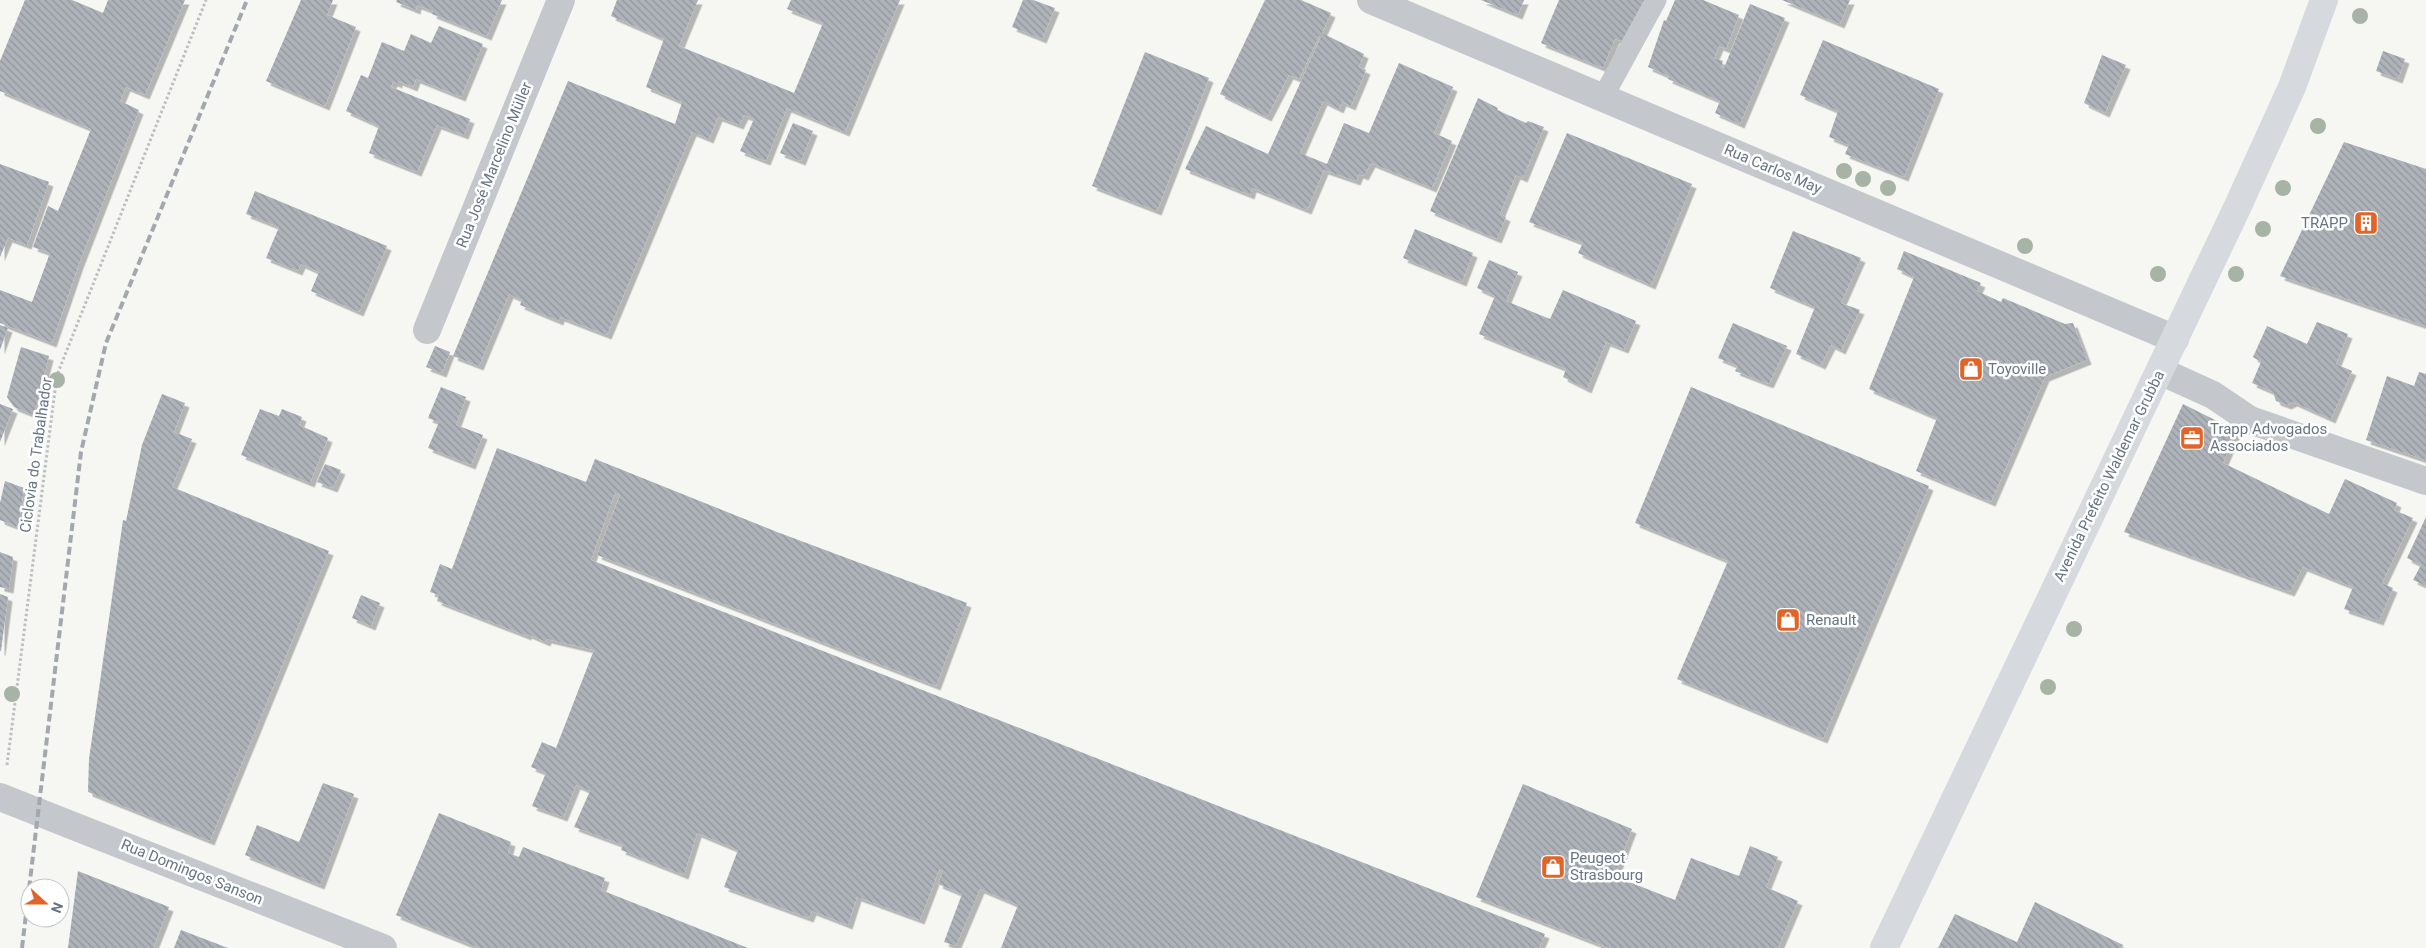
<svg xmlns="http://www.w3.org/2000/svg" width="2426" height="948" font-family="Roboto,sans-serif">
  <defs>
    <pattern id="building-back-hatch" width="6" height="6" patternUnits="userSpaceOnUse" patternTransform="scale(1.25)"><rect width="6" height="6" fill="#adb3b9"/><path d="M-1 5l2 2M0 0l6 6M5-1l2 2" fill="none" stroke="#91969c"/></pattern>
    <filter id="shadow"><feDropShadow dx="4.5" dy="4.5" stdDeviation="0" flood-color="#0004"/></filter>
  </defs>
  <rect width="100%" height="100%" fill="#f6f7f3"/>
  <!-- building -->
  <g fill="url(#building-back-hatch)" filter="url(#shadow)">
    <path d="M25 0H72L103 13 108 0H185L145 95 126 87 120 101 139 110 79 264 52 343 0 323V290L32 302 50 253 33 247 48 206 58 211 91 129 0 91V61Z"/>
    <path d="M301 0H333L327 15 356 27 325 106 266 81Z"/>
    <path d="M397 0H502L487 36 432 14 433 11 417 5 416 10 396 2Z"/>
    <path d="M617 0H698L679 46 794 93 823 23 787 9 791 0H900L845 132 787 108 766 161 740 151 754 119 744 115 739 125 718 117 709 139 692 132 607 335 560 317 559 321 520 305 522 300 509 294 479 366 453 356 568 81 675 124 682 102 646 87 664 39 611 16Z"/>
    <path d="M1023 0H1033L1055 8 1042 39 1012 27Z"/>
    <path d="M1265 0H1301L1331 13 1322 33 1364 54 1359 67 1366 70 1351 106 1342 102 1339 109 1323 101 1300 153 1327 164 1344 123 1369 133 1399 63 1453 87 1434 133 1452 141 1432 188 1371 163 1364 176 1359 174 1356 181 1324 170 1307 210 1252 188 1250 195 1185 169 1206 126 1268 154 1321 37 1319 36 1299 79 1289 75 1267 117 1220 94Z"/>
    <path d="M1481 0H1524L1518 15Z"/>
    <path d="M1559 0H1650L1625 42 1615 39 1603 68 1541 43Z"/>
    <path d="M1675 0H1703L1739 15 1726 49 1719 46 1714 58 1723 61 1721 67 1724 68 1750 4 1785 18 1740 124 1715 113 1720 101 1668 79 1669 76 1648 67 1664 20 1666 21Z"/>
    <path d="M1782 0H1850L1840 24Z"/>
    <path d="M439 26 483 44 461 97 416 79 413 87 398 81V84L393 82 391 87 470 119 464 135 437 125 417 172 369 153 379 126 346 111 361 75 368 78 382 42 404 51 411 34 431 43Z"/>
    <path d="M1823 40 1939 89 1904 177 1845 154 1849 145 1829 137 1838 111 1800 95Z"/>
    <path d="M2383 51 2405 59 2398 79 2376 71Z"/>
    <path d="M1145 52 1209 78 1157 211 1092 186Z"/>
    <path d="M2102 55 2126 65 2105 113 2084 103Z"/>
    <path d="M1478 98 1498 108 1497 110 1526 123 1528 121 1544 127 1523 178 1516 175 1500 214 1506 217 1497 239 1430 211Z"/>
    <path d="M793 123 813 131 801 161 780 153Z"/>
    <path d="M1567 133 1692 184 1651 285 1578 253 1583 243 1529 222Z"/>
    <path d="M2344 142 2426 169V326L2280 276Z"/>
    <path d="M0 164 49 182 27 245 8 238 0 257Z"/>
    <path d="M255 191 387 246 359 312 311 291 319 272 301 264 298 271 266 258 279 227 246 214Z"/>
    <path d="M1415 229 1473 253 1462 282 1403 258Z"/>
    <path d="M1793 231 1861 258 1841 303 1860 310 1841 350 1831 345 1821 365 1796 354 1815 307 1770 288Z"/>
    <path d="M1904 251 1981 283 1977 291 2001 302 2003 298 2065 324 2073 323 2087 360 2045 377 1991 502 1916 471 1937 418 1869 389 1914 277 1897 269Z"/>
    <path d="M1489 260 1518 272 1506 301 1550 319 1563 290 1636 321 1624 349 1606 342 1587 389 1563 377 1566 369 1479 334 1495 296 1477 288Z"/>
    <path d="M2317 322 2348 334 2336 364 2352 371 2331 419 2293 402 2287 405 2276 401 2273 392 2252 383 2261 362 2253 357 2267 326 2307 344Z"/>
    <path d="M1733 323 1787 346 1769 384 1735 371 1738 366 1718 358Z"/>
    <path d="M0 325 8 328 0 350Z"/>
    <path d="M435 346 450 352 442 373 426 367Z"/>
    <path d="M21 347 49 356 34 415 14 407 7 397Z"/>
    <path d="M2419 372 2426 374V460L2366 440 2387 376 2414 386Z"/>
    <path d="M441 387 466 397 456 425 483 435 471 465 428 448 439 422 428 418Z"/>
    <path d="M1691 387 1929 486 1823 739 1677 679 1728 561 1635 523Z"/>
    <path d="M162 394 185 403 174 432 192 439 172 487 329 551 210 841 88 792 89 759 123 520 126 521 142 445Z"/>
    <path d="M0 404 13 409 0 442Z"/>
    <path d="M2183 404 2237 431 2223 463 2329 514 2345 479 2397 503 2394 510 2413 518 2382 583 2393 588 2379 621 2344 609 2353 587 2303 567 2290 592 2124 532Z"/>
    <path d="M260 409 279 416 282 409 302 417 299 425 328 438 310 483 241 455Z"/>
    <path d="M497 448 586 482 595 459 777 532 967 603 936 686 597 555 620 495 615 493 591 560 1545 934 1539 948H1001L1018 905 980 889 956 946 944 942 962 894 938 884 943 871 939 870 920 920 857 897 848 925 812 911 809 918 724 887 738 850 697 833 684 875 621 850 623 845 574 827 590 791 576 785 563 817 532 806 546 773 531 767 542 742 556 748 594 650 547 639 546 642 527 634V636L437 601 439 595 430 592 440 564 452 569Z"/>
    <path d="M325 464 341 470 333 488 317 482Z"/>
    <path d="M5 481 24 488 18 527 0 520V503Z"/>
    <path d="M2426 517V586L2413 580 2421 565 2407 558Z"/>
    <path d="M0 552 13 557 9 589 0 587Z"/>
    <path d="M0 594 8 597 1 651H0Z"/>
    <path d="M361 595 380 603 371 626 352 618Z"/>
    <path d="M323 783 354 794 320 885 245 855 257 825 299 842Z"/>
    <path d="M1523 784 1632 829 1614 876 1675 900 1691 858 1739 876 1750 846 1778 857 1766 887 1798 901 1778 948H1609L1476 897Z"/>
    <path d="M439 813 511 842 508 853 519 857 523 847 605 878 601 890 748 948H479L396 915Z"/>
    <path d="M78 871 169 907 153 948H68Z"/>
    <path d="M2035 902 2123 945 2122 948H1938L1955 914 2017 942Z"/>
    <path d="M181 930 228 948H174Z"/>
  </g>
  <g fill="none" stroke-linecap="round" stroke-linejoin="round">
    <!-- path -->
    <path stroke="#bcbec0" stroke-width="3" stroke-dasharray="2.5 2.5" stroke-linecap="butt" d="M7 765 57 375 206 0"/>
    <!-- lane -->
    <path stroke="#c4c7cb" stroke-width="21" d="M1603 97 1656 0"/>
    <!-- street -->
    <g stroke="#c4c7cb" stroke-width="28">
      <path d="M1371 0 2175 339"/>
      <path d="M427 330 561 0"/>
      <path d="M2160 371 2213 395 2250 420 2426 481"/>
      <path d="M0 797 383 948"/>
    </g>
    <!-- highway -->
    <path stroke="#d6dade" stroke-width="28" d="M1884 948 2237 208 2292 87 2324 0"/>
    <!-- rail -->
    <path stroke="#a3a8ae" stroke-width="4" stroke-dasharray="8 4" stroke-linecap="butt" d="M22 948 81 452 106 343 247 0"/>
  </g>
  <!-- trees -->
  <g fill="#a7b3a4">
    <circle cx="2360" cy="16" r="8"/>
    <circle cx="2318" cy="126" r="8"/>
    <circle cx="1844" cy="171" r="8"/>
    <circle cx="1863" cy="179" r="8"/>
    <circle cx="1888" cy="188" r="8"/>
    <circle cx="2283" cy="188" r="8"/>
    <circle cx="2263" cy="229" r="8"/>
    <circle cx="2025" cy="246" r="8"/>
    <circle cx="2158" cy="274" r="8"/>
    <circle cx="2236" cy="274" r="8"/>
    <circle cx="57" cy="380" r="8"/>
    <circle cx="2074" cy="629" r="8"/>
    <circle cx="2048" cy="687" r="8"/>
    <circle cx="12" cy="694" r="8"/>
  </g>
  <!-- icons -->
  <defs>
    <symbol id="building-square" viewBox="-11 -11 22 22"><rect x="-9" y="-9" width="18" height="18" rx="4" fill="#e26428" stroke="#fff"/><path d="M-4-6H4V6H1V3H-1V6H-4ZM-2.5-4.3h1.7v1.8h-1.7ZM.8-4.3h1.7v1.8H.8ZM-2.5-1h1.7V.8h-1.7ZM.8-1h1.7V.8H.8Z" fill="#fff"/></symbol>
    <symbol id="shop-square" viewBox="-11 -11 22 22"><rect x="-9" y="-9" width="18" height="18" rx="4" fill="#e26428" stroke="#fff"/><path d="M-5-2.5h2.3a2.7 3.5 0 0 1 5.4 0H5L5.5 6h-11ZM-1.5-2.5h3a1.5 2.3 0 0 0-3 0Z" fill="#fff"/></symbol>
    <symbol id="office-square" viewBox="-11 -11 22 22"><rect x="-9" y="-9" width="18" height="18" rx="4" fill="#e26428" stroke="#fff"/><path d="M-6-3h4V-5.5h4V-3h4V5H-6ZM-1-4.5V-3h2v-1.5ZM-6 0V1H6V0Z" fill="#fff"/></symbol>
  </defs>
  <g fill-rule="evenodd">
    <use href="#building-square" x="2352" y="209" width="28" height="28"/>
    <use href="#shop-square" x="1957" y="355" width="28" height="28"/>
    <use href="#office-square" x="2178" y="424" width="28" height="28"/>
    <use href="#shop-square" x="1774" y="606" width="28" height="28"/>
    <use href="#shop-square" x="1539" y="853" width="28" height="28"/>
  </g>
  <g text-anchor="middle" stroke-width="5" stroke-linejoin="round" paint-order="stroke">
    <!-- street labels -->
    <g font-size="15" fill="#667484" stroke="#fff">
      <text transform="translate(494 165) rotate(-68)" y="5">Rua José Marcelino Müller</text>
      <text transform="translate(1773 169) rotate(23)" y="5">Rua Carlos May</text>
      <text transform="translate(36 455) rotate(-82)" y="5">Ciclovia do Trabalhador</text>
      <text transform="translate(2109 476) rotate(-64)" y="5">Avenida Prefeito Waldemar Grubba</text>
      <text transform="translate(192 872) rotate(22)" y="5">Rua Domingos Sanson</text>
    </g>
    <!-- poi labels -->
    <g font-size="15" fill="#667484" stroke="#fff" text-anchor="start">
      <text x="2348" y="228" text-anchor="end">TRAPP</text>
      <text x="1988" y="374">Toyoville</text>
      <text x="2210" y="434">Trapp Advogados<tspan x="2210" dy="17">Associados</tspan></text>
      <text x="1806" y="625">Renault</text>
      <text x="1570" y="863">Peugeot<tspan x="1570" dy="17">Strasbourg</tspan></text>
    </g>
  </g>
  <!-- north arrow -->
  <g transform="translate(45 903) rotate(111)"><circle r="24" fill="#ffffff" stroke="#c2c7ce"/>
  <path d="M0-4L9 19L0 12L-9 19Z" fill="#e26428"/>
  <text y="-8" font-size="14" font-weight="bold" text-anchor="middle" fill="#667484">N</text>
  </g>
</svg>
